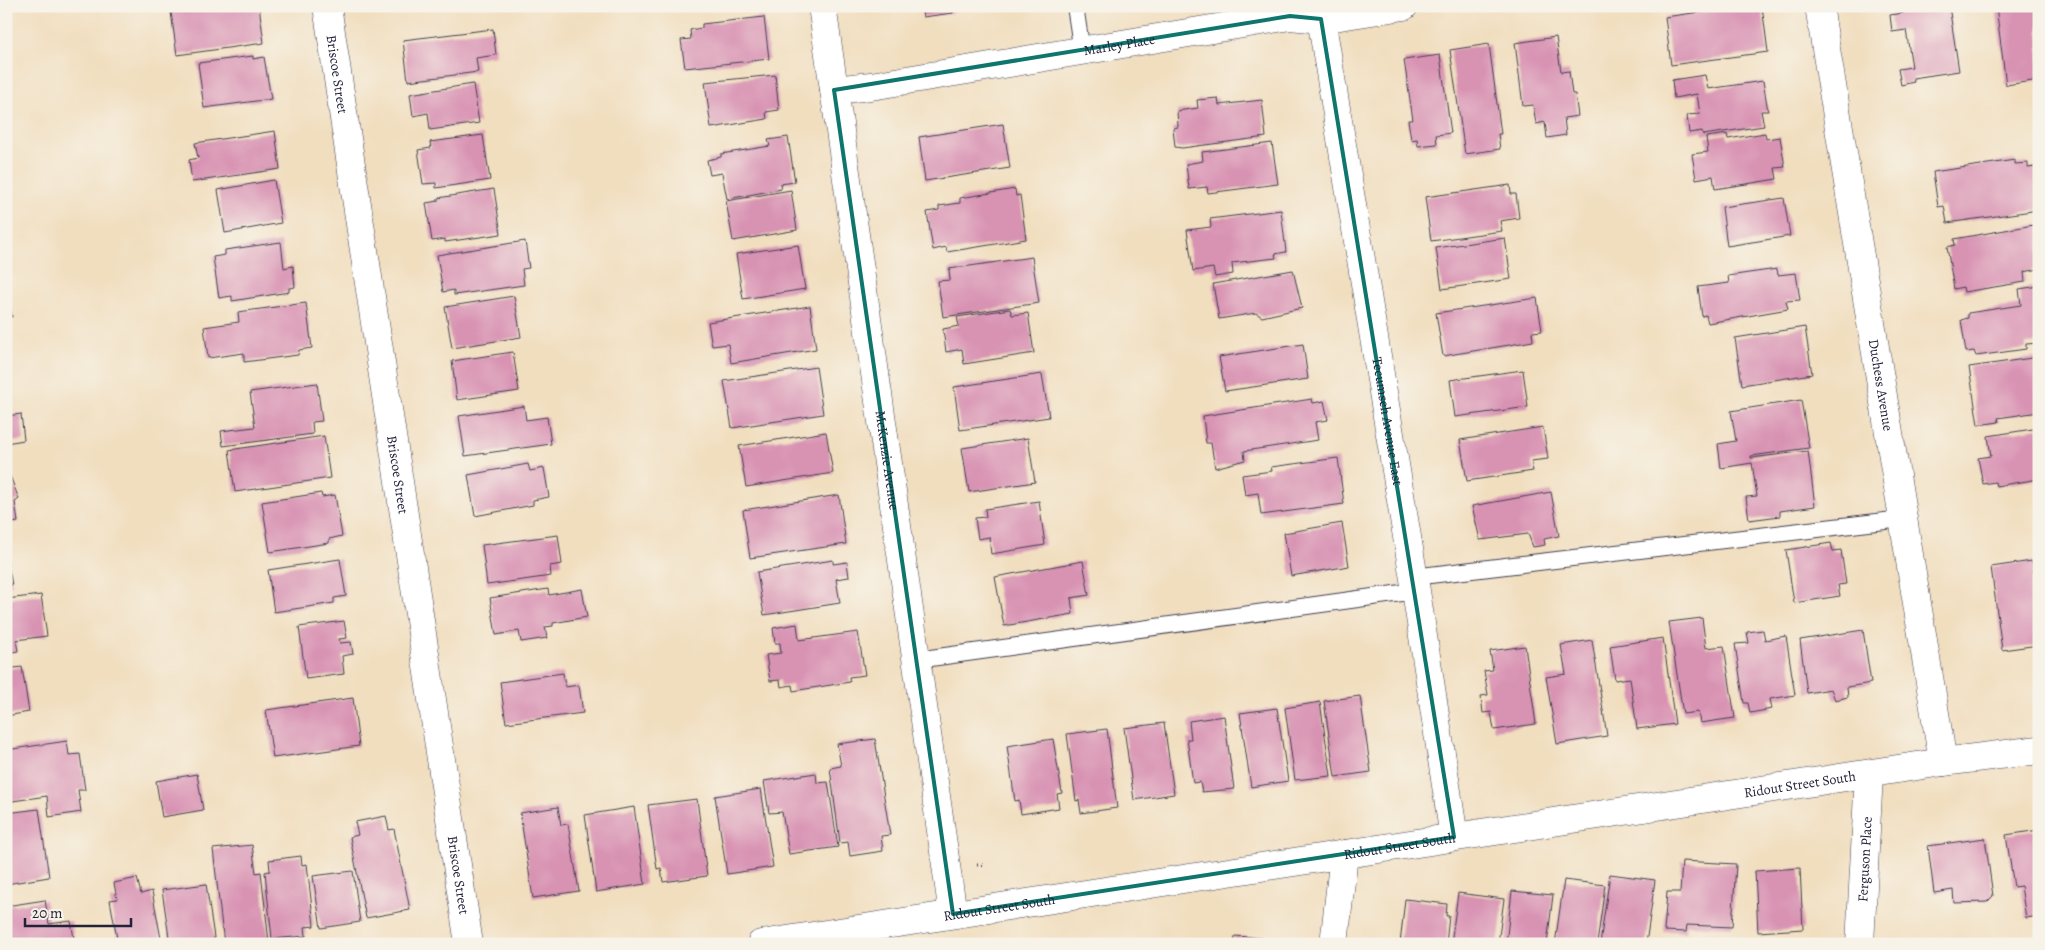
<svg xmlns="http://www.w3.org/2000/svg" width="2045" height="950" font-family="Alegreya,serif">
  <rect width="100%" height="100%" fill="#f7f3e8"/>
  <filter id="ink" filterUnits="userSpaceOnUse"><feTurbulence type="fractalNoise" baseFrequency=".02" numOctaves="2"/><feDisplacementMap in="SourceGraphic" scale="10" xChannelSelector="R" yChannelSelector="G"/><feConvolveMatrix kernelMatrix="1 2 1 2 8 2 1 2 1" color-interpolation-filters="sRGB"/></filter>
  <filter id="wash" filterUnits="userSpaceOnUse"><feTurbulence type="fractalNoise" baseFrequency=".0096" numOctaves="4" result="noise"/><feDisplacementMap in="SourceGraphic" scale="20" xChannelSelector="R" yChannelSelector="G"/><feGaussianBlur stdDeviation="1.12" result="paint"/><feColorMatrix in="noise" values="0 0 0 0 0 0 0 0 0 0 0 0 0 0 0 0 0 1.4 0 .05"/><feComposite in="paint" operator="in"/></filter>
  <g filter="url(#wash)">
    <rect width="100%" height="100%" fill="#f1debf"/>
    <g id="blocks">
      <!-- building -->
      <g fill="#d892b2">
        <path d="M213 6H259L264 43 177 55 171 12Z"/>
        <path d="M398 6H433V7L411 11 410 8 399 9Z"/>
        <path d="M921 6H952L953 13 923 17Z"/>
        <path d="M1742 6H1762L1768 52 1671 65 1665 17Z"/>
        <path d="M1902 6H1949L1959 71 1913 78 1914 82 1901 85 1898 69 1912 67 1906 30 1892 32 1890 15 1903 13Z"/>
        <path d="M1996 6H2039V80L2006 85Z"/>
        <path d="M764 17 769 59 685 68 681 40 691 39 690 30 702 28V24Z"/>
        <path d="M493 29 496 55 476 58 478 72 408 81 403 40Z"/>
        <path d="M1556 37 1561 72 1569 71 1572 94H1575L1578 116 1564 118 1566 135 1547 138 1545 122 1536 124 1533 105 1523 106 1515 43Z"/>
        <path d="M1489 44 1501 134H1498L1500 149 1465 154 1450 50Z"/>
        <path d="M1440 55 1451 133 1436 135 1437 144 1418 146 1417 139 1411 140 1408 120H1413L1404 60Z"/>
        <path d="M253 56V59L264 57 271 99 204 108 198 63Z"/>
        <path d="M775 75 779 110 766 112 767 119 711 128 705 82Z"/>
        <path d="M1705 75 1708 89 1763 81 1768 111H1761L1764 126 1703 135 1702 131 1689 133 1687 115 1700 114 1697 94 1674 98 1672 80Z"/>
        <path d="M473 84 479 123 430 130 428 113 413 116 410 94Z"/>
        <path d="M1218 98 1219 105 1262 100 1266 137 1182 148 1175 147 1173 128 1178 127 1177 111 1198 108 1197 100Z"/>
        <path d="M1003 124 1010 168 925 181 919 137Z"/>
        <path d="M275 131 280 169 192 182 189 160 198 158 195 143Z"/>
        <path d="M1765 133 1766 139 1780 137 1785 167 1775 168 1777 179 1715 189 1713 176 1696 179 1692 154 1708 152 1706 137 1727 134 1728 139Z"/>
        <path d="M483 135 490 180 436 188V183L423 184 418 150 431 148 430 142Z"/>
        <path d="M788 137 795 182 780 184 781 189 727 199 722 173 710 175 707 160 721 157V154L770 146 768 140Z"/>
        <path d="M1272 143 1278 184 1208 193 1207 187 1189 189 1186 164 1203 161 1202 152Z"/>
        <path d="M2015 160V164L2028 163V168L2035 167 2039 192V210L1947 223 1944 206 1938 207 1933 172Z"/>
        <path d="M274 180 281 223 225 233 218 190Z"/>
        <path d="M1510 185 1511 194H1516L1519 218 1500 221 1502 231 1431 241 1425 197Z"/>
        <path d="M494 189 501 234 445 242V239L432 241 426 203 438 201V198Z"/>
        <path d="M1015 189 1016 196 1020 195 1026 239 947 252 946 247 933 250 927 212 939 210V206L960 203V198Z"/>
        <path d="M791 190 797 230 733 241 726 201Z"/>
        <path d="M1784 198 1790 236 1727 246 1722 207Z"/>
        <path d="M1281 210 1286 252 1275 254 1276 258 1232 263 1233 274 1215 277 1213 268 1193 271 1187 230 1211 227 1210 219Z"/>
        <path d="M2039 224V269L2024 272 2025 282 1964 292 1963 287 1954 289 1947 247 1955 245 1954 239Z"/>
        <path d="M1505 238 1511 279 1442 289 1436 248Z"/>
        <path d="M525 241 529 268 522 269 524 285 454 295V290L443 292 437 255Z"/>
        <path d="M281 242 284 268 293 266 295 287 289 288V292L232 301V296L219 298 213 257 225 255V250Z"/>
        <path d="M798 245 805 289 743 299 736 254Z"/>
        <path d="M1032 257 1039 303 943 317 938 281 950 280 949 269Z"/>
        <path d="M1777 269 1778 275 1796 273 1800 300 1786 301 1788 309 1708 323 1706 315 1702 316 1698 287 1729 283 1728 276Z"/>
        <path d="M1293 270 1302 308 1262 317 1256 313 1219 319 1213 284Z"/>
        <path d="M6 283 12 317H6Z"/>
        <path d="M2039 286V343L2026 344V349L1976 356 1974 351 1966 352 1961 320 1968 318V313L2021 305 2019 289Z"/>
        <path d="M514 296 521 337 452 348 445 307Z"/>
        <path d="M1537 298 1542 331 1532 332 1533 341 1443 356 1436 313Z"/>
        <path d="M306 303 312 348 299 350 298 355 244 362V353L208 358 204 327 239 322 238 312Z"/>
        <path d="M810 306 816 349 731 363 728 344 712 346 708 322Z"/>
        <path d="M1010 309 1012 315 1028 313 1034 353 964 364 962 349 946 352 943 329 959 326 957 317Z"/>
        <path d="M1805 327 1812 374 1742 385 1735 338Z"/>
        <path d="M1303 344 1308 379 1225 391 1219 357Z"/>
        <path d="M513 352 519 391 457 400 452 361Z"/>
        <path d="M2039 357V412L1998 418 1999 422 1978 425 1969 367Z"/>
        <path d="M816 367 823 414 732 428 724 381Z"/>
        <path d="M1523 370 1528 407 1455 417 1450 380Z"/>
        <path d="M1042 374 1049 417 960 430 954 387Z"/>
        <path d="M317 383 322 421 312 422 313 434 223 446 221 431 255 427 250 392Z"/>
        <path d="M1312 399 1313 403 1324 401 1328 420 1315 422 1318 440 1244 451 1245 460 1215 468 1211 443H1206L1203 416Z"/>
        <path d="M1801 400 1809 448 1751 456V458L1808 451 1815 506 1780 511V516L1749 520 1746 497 1757 496 1752 463 1721 468 1718 444 1736 441 1731 411Z"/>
        <path d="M524 406 526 420 547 417 551 444 465 456 459 416Z"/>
        <path d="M21 414 24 440 6 443V416Z"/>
        <path d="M1543 427 1548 459 1531 461 1533 471 1467 481 1460 440Z"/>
        <path d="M2039 428V479L1996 486 1995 482 1983 484 1978 458 1991 456 1988 436Z"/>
        <path d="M826 432 833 473 746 487 739 446Z"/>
        <path d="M324 436 330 478 235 492 229 450Z"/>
        <path d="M1028 438 1035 482 969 492 962 448Z"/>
        <path d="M1338 458 1344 504 1261 515 1258 493 1245 495 1242 475 1272 471 1271 467Z"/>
        <path d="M528 464 530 471 544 468 549 497 533 500V505L475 516 468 475Z"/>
        <path d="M10 476 19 499 15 502 18 522 6 524V477Z"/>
        <path d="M1551 492 1559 536 1544 539 1545 545 1533 547 1528 534 1480 540 1472 506Z"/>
        <path d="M321 493 322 497 335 495 342 536 329 539V543L270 552 262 502Z"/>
        <path d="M839 495 846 544 750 558 743 510Z"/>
        <path d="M1039 501 1045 545 991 554 989 537 978 539 975 518 986 517 985 509Z"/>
        <path d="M1342 523 1349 566 1291 576 1284 533Z"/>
        <path d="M558 535 562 564 550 566 551 576 487 585 482 545Z"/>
        <path d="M1831 543 1833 551 1841 550 1846 584 1838 585 1840 596 1794 603 1786 550Z"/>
        <path d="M6 554 12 585 6 586Z"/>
        <path d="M340 559 346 596 334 598V603L274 612 268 570Z"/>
        <path d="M833 560V564L847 562 849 577 836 579 840 603 764 615 757 572Z"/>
        <path d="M1083 561 1089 595 1071 598 1073 614 1004 626 995 577Z"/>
        <path d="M2032 561 2034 573H2039V645L2002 650 1991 567Z"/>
        <path d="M548 589 549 595 582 589 587 617 553 623V626L545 627 547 638 521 642 519 631 496 635 490 598Z"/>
        <path d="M41 595 47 636 16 640 18 651 6 653V599Z"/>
        <path d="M1702 618 1706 648 1724 646 1735 718 1700 723 1698 712 1683 714 1669 622Z"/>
        <path d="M344 621 347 638 339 639 340 643 351 642 353 654 342 656 344 674 306 679 299 627Z"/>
        <path d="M797 624 799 640 858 632 865 675 849 677 850 682 793 691 792 685 781 687 780 680 770 681 766 655 781 653 780 643H775L773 628Z"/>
        <path d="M1763 630 1765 640 1786 636 1795 695 1770 699 1772 709 1750 713 1748 703H1744L1735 644 1749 643 1747 632Z"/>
        <path d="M1863 630 1871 683 1847 687 1848 697 1835 700 1831 689 1807 693 1800 640Z"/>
        <path d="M1663 638 1675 724 1637 729 1630 678 1615 680 1610 646Z"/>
        <path d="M1592 640 1607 736 1557 744 1546 677 1566 674 1561 645Z"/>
        <path d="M1525 646 1536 724 1494 730 1491 712 1483 713 1481 696 1488 695 1484 671 1493 670 1490 651Z"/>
        <path d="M22 667 29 712 6 716V669Z"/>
        <path d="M563 673 565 687 579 685 583 713 506 723 500 682Z"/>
        <path d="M1360 696 1371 772 1335 777 1324 701Z"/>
        <path d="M353 698 359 746 273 758 266 710Z"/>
        <path d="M1320 702 1331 776 1295 780 1285 708Z"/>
        <path d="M1277 708 1288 781 1251 787 1240 713Z"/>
        <path d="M1224 716 1234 789 1202 792 1200 782 1193 783 1187 739H1191L1189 721Z"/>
        <path d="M1164 723 1174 794 1134 800 1124 728Z"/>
        <path d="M1107 729 1117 808 1081 813 1079 800 1076 801 1067 734Z"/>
        <path d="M875 739 890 835 881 836 883 851 850 856 848 842 840 843 830 768 841 766 837 744Z"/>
        <path d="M1053 739 1062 793 1057 794 1059 808 1021 814 1019 800 1015 801 1007 746Z"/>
        <path d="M67 741 69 755 80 754 85 790H78L81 812 49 817 47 796 6 802V750Z"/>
        <path d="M816 773 817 783 828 782 838 847 789 854 782 812 769 813 764 781Z"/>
        <path d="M197 774 203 810 162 817 156 781Z"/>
        <path d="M761 789 773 867 727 874 715 796Z"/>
        <path d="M697 799 707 876 663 882 661 868 657 869 648 805Z"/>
        <path d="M558 807 561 825 568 824 579 891 533 898 520 813Z"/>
        <path d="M634 807 645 884 596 892 585 815Z"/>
        <path d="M39 809 49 877 6 884V813Z"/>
        <path d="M386 816 389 830 394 829 410 910 366 918 350 837 358 835 355 822Z"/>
        <path d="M2039 830V916L2026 918 2021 886 2014 887 2006 835Z"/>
        <path d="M1985 838 1993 896 1987 902 1954 903 1953 890 1934 893 1928 846Z"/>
        <path d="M252 845 256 873 261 872 269 942 224 944 213 849Z"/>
        <path d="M301 856 302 865 307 864 314 926 305 927 306 936 272 939 265 872 270 871 269 860Z"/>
        <path d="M1682 861 1736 864 1732 927 1687 925 1686 932 1664 931 1667 892H1680Z"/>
        <path d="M1800 868 1803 929 1758 932 1755 871Z"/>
        <path d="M353 871 360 922 321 928 313 876Z"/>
        <path d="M1610 874 1655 880 1646 944H1600Z"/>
        <path d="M137 878 141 894 152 891 162 944H118L110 900 117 899 114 883Z"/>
        <path d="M1564 880 1605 885 1597 944H1555Z"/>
        <path d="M206 884 215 944H170L162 890Z"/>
        <path d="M1512 891 1553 895 1547 944H1506Z"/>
        <path d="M1458 893 1504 899 1498 944H1451Z"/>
        <path d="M1405 899 1447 904 1446 916H1449L1446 944H1400Z"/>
        <path d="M45 900 49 924 71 921 75 944H6V906Z"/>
        <path d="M1235 936 1263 938V944H1234Z"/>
      </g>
    </g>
  </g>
  <g filter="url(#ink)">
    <use href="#blocks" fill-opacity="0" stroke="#413e4f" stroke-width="1"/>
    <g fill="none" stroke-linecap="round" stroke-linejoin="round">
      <defs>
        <g id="lane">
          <path d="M1075 6 1082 52"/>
          <path d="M1413 577 1902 519"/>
          <path d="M916 660 1416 591"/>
        </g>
        <g id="street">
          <path id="s1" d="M327 6 469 944"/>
          <path id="s2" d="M822 6 953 914"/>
          <path id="s3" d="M1319 6 1416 591 1454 837"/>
          <path id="s4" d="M1819 6 1943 762"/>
          <path id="s5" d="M834 90 871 86 1290 16 1321 19 1404 6"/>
          <path d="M1334 944 1344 854"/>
          <path id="s6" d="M1860 944 1869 774"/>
        </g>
        <g id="secondary">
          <path id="s7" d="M761 944 1943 762 2039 750"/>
        </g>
      </defs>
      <!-- lane casing -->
      <use href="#lane" stroke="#413e4f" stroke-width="18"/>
      <!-- street casing -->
      <use href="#street" stroke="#413e4f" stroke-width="29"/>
      <!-- secondary casing -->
      <use href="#secondary" stroke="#413e4f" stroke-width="29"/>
      <!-- path -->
      <path stroke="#413e4f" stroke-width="3" stroke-dasharray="1 4" stroke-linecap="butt" d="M977 865H985"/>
      <!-- lane -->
      <use href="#lane" stroke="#fff" stroke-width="16"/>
      <!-- street -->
      <use href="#street" stroke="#fff" stroke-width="28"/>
      <!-- secondary -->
      <use href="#secondary" stroke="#fff" stroke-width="28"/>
    </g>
  </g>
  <!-- marked area -->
  <path fill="none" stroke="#0f766e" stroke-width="4" stroke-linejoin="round" d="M1290 16 1321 19 1454 837 953 914 834 90Z"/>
  <g text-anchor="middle" stroke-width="4.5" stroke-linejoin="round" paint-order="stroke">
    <!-- street labels -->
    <g font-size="14" fill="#22223b" stroke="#f7f3e8">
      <text dy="5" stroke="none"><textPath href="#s5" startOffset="289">Marley Place</textPath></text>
      <text dy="5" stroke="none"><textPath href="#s1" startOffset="69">Briscoe Street</textPath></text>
      <text dy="5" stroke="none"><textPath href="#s4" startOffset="384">Duchess Avenue</textPath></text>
      <text dy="5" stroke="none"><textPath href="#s3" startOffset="421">Tecumseh Avenue East</textPath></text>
      <text dy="5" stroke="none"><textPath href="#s2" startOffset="459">McKenzie Avenue</textPath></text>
      <text dy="5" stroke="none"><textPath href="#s1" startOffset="474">Briscoe Street</textPath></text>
      <text dy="5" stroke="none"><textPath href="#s7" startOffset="1051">Ridout Street South</textPath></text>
      <text dy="5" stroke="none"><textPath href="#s7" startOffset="646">Ridout Street South</textPath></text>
      <text dy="5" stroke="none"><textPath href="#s6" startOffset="85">Ferguson Place</textPath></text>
      <text dy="5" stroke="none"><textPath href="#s1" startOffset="879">Briscoe Street</textPath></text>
      <text dy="5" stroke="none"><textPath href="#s7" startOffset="241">Ridout Street South</textPath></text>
    </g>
  </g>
  <!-- margin -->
  <rect width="2045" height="950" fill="none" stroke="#f7f3e8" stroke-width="25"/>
  <!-- scale -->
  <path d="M25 918v8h106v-8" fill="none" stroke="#22223b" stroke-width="2.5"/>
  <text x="32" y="918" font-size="15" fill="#22223b" stroke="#f7f3e8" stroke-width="4" paint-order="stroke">20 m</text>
</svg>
